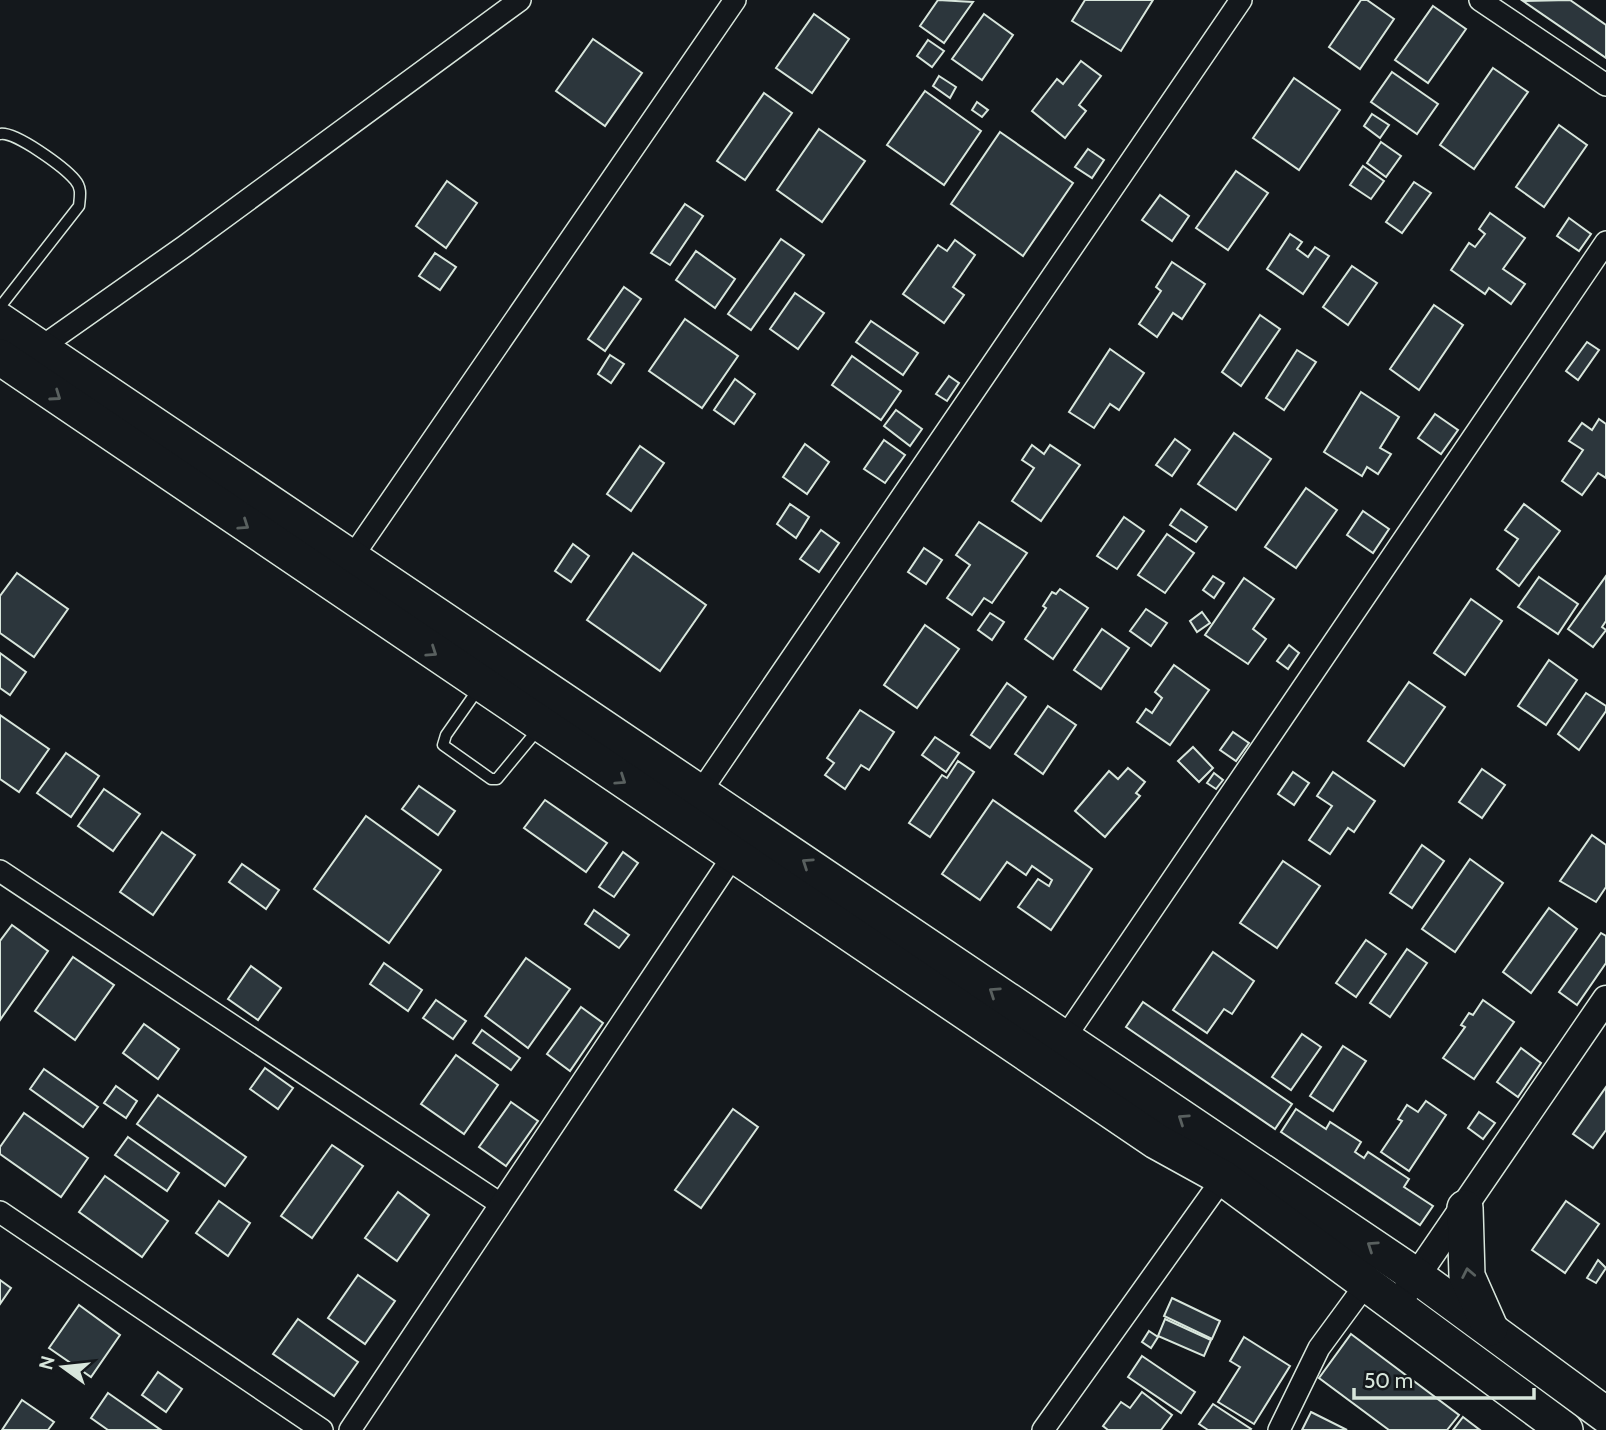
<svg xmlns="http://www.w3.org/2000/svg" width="1606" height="1430" font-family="Cabin,sans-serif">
  <rect width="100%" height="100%" fill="#14181c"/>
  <!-- building -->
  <g fill="#2c363c" stroke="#d8e6dc" stroke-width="2">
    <path d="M938 0 973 2 944 43 920 26Z"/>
    <path d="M1085 0H1153L1121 51 1072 21Z"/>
    <path d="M1361 0H1367L1394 19 1360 69 1329 47Z"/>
    <path d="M1570 0 1606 25V58L1523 1Z"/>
    <path d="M1433 6 1466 29 1428 83 1395 60Z"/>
    <path d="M814 14 849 39 812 93 776 68Z"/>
    <path d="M984 14 1013 35 982 80 952 59Z"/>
    <path d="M593 39 642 73 605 126 556 91Z"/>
    <path d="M928 40 944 51 932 67 917 56Z"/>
    <path d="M1081 61 1101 76 1079 105 1086 111 1065 138 1032 111 1057 79 1063 84Z"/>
    <path d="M1493 68 1528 92 1474 169 1440 145Z"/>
    <path d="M1392 72 1438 104 1417 134 1371 102Z"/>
    <path d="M939 76 956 87 950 98 933 86Z"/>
    <path d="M1294 78 1340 110 1299 170 1253 138Z"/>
    <path d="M925 91 981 131 944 185 887 145Z"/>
    <path d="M764 93 792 113 745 180 717 161Z"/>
    <path d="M977 102 988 110 982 117 972 110Z"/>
    <path d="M1372 114 1389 125 1380 138 1364 126Z"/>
    <path d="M1559 125 1587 145 1544 207 1516 187Z"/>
    <path d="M819 129 865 161 822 222 777 190Z"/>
    <path d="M1000 132 1073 183 1023 256 951 204Z"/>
    <path d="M1381 142 1401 156 1386 177 1367 163Z"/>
    <path d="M1088 149 1104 160 1092 178 1075 167Z"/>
    <path d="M1363 166 1384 181 1371 199 1350 185Z"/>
    <path d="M1236 171 1268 193 1228 250 1196 228Z"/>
    <path d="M447 181 477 203 446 248 416 226Z"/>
    <path d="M1414 182 1431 193 1402 233 1386 222Z"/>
    <path d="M1160 195 1189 216 1172 241 1142 220Z"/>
    <path d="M685 204 703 216 670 265 651 253Z"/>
    <path d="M1490 213 1525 238 1503 269 1525 284 1511 304 1489 288 1485 294 1451 270 1469 243 1475 247 1485 234 1479 229Z"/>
    <path d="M1569 218 1591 234 1579 251 1557 236Z"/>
    <path d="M1290 234 1302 242 1297 249 1308 257 1315 247 1329 256 1303 294 1267 269Z"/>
    <path d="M781 239 804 255 751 330 728 314Z"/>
    <path d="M955 240 975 255 953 287 964 295 944 323 903 294 938 245 947 251Z"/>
    <path d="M696 251 735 279 715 308 676 280Z"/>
    <path d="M435 253 456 267 440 290 419 276Z"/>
    <path d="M1172 262 1205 284 1182 319 1173 313 1157 337 1139 324 1161 291 1156 287Z"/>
    <path d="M1352 266 1377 283 1348 325 1323 307Z"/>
    <path d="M624 287 641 299 605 351 588 339Z"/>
    <path d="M795 293 824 313 798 349 770 329Z"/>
    <path d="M1434 305 1463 325 1419 390 1390 369Z"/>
    <path d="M1260 315 1280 329 1241 386 1222 372Z"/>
    <path d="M685 319 738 356 702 408 649 371Z"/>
    <path d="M871 321 918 353 903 375 856 342Z"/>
    <path d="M1587 342 1599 350 1578 380 1566 371Z"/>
    <path d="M1110 349 1144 373 1119 410 1110 404 1094 428 1069 412Z"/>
    <path d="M1297 350 1316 362 1284 410 1266 398Z"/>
    <path d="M610 355 624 364 611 383 598 374Z"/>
    <path d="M852 356 901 391 881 420 832 385Z"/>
    <path d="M949 376 959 383 947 401 936 394Z"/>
    <path d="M735 379 755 394 734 424 714 410Z"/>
    <path d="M1361 392 1399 417 1380 448 1391 454 1378 474 1367 467 1362 476 1324 452Z"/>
    <path d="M896 410 922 429 910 446 884 426Z"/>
    <path d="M1435 414 1458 430 1441 454 1418 438Z"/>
    <path d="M1599 419 1606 424V478L1598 473 1582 495 1562 481 1583 450 1569 441 1582 423 1592 430Z"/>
    <path d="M1234 433 1271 459 1236 510 1198 484Z"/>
    <path d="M1175 439 1190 450 1172 476 1156 465Z"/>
    <path d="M884 440 905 455 885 483 864 469Z"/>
    <path d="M805 444 829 462 807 494 783 477Z"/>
    <path d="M1032 445 1044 454 1050 445 1080 465 1041 521 1012 501 1034 468 1022 460Z"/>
    <path d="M640 446 664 463 631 511 607 494Z"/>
    <path d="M1306 488 1337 510 1296 568 1265 547Z"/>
    <path d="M790 504 809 517 796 538 777 524Z"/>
    <path d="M1524 504 1560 531 1519 586 1497 569 1518 539 1505 530Z"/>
    <path d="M1181 509 1207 527 1196 542 1170 525Z"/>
    <path d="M1363 511 1389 529 1373 553 1347 535Z"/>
    <path d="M1124 517 1144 531 1117 569 1097 556Z"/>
    <path d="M979 522 1027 553 992 603 984 598 972 615 947 598 970 565 956 555Z"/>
    <path d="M821 530 839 543 819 572 800 559Z"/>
    <path d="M1167 534 1194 553 1165 593 1138 575Z"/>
    <path d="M573 544 589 556 571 582 555 571Z"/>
    <path d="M924 548 942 560 926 584 908 572Z"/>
    <path d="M633 553 706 605 660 671 587 620Z"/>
    <path d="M17 573 68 609 34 657 0 633V596Z"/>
    <path d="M1213 576 1224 583 1214 598 1203 590Z"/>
    <path d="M1606 576V621L1602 627 1606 630 1593 647 1568 629Z"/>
    <path d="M1539 577 1578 604 1558 634 1518 607Z"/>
    <path d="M1244 578 1274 599 1253 629 1266 639 1248 664 1205 635Z"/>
    <path d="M1060 589 1088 608 1053 659 1025 639 1046 608 1043 606 1052 592 1056 594Z"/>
    <path d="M1471 599 1502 621 1465 675 1434 653Z"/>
    <path d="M1146 609 1167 623 1151 646 1130 631Z"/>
    <path d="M1202 612 1210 623 1197 632 1190 621Z"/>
    <path d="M990 613 1004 622 992 640 978 630Z"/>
    <path d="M925 625 959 649 917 708 884 685Z"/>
    <path d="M1102 629 1129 648 1101 689 1074 670Z"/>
    <path d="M1289 645 1299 653 1288 669 1277 661Z"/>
    <path d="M0 653 26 672 10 695 0 688Z"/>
    <path d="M1549 660 1577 680 1546 725 1518 706Z"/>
    <path d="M1174 665 1209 690 1170 745 1137 722 1146 709 1152 713 1162 698 1155 692Z"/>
    <path d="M1409 682 1445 707 1404 766 1368 741Z"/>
    <path d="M1007 683 1026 697 990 748 971 735Z"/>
    <path d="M1586 693 1606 706V711L1579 750 1558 734Z"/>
    <path d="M1048 706 1076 725 1043 774 1015 754Z"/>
    <path d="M860 710 894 732 869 770 861 765 845 789 825 775 834 763 827 758Z"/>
    <path d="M0 715 49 749 19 792 0 779Z"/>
    <path d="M1233 732 1249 743 1236 761 1220 750Z"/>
    <path d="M935 737 959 753 946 772 922 755Z"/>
    <path d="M1193 747 1213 768 1199 782 1178 761Z"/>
    <path d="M66 753 99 776 71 817 37 793Z"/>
    <path d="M958 761 974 772 930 837 909 823 942 775 947 778Z"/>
    <path d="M1128 768 1145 782 1136 793 1140 796 1105 837 1075 811 1109 771 1118 779Z"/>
    <path d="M1482 769 1505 785 1482 818 1459 802Z"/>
    <path d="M1293 772 1309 783 1294 805 1278 794Z"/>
    <path d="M1333 772 1375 801 1354 832 1348 828 1330 854 1309 840 1332 806 1317 796Z"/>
    <path d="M1214 773 1223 780 1216 789 1207 783Z"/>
    <path d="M419 786 455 811 438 835 402 809Z"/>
    <path d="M104 789 140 814 113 851 78 826Z"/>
    <path d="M545 800 607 843 586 872 524 828Z"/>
    <path d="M993 800 1092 869 1051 930 1018 907 1038 879 1049 886 1052 880 1032 866 1026 875 1007 862 980 900 942 874Z"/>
    <path d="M366 816 441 870 389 943 314 889Z"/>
    <path d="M162 832 195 855 153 915 120 892Z"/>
    <path d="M1592 835 1606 845V887L1596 902 1560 881Z"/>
    <path d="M1422 845 1444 861 1412 908 1390 893Z"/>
    <path d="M623 852 638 863 614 897 599 887Z"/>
    <path d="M1470 859 1503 883 1455 952 1422 929Z"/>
    <path d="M1283 861 1320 886 1277 948 1240 923Z"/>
    <path d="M242 864 279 890 266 909 229 882Z"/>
    <path d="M1549 908 1577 929 1531 993 1503 972Z"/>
    <path d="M594 910 629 935 619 948 585 924Z"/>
    <path d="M12 925 48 951 0 1020V941Z"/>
    <path d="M1601 933 1606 936V963L1577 1005 1559 992Z"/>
    <path d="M1366 940 1386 954 1356 997 1336 983Z"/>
    <path d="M1407 949 1427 963 1390 1017 1370 1003Z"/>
    <path d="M1213 952 1254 981 1232 1014 1224 1009 1207 1033 1173 1010Z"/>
    <path d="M73 957 114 985 75 1040 35 1011Z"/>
    <path d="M526 958 570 989 528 1048 485 1016Z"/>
    <path d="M384 963 422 990 408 1011 370 984Z"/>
    <path d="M251 966 281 988 258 1020 228 999Z"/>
    <path d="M436 1000 466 1021 453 1039 423 1018Z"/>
    <path d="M1483 1000 1514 1022 1474 1079 1443 1058 1465 1027 1461 1025 1469 1013 1473 1015Z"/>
    <path d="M1143 1002 1292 1104 1275 1129 1126 1027Z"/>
    <path d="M581 1007 603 1023 570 1071 547 1054Z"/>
    <path d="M144 1024 179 1049 158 1079 123 1053Z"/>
    <path d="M482 1030 520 1058 511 1070 473 1043Z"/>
    <path d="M1302 1034 1321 1047 1291 1090 1272 1077Z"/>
    <path d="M1343 1046 1366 1061 1333 1111 1310 1096Z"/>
    <path d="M1521 1048 1541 1063 1518 1097 1497 1082Z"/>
    <path d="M456 1055 498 1085 464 1134 421 1104Z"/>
    <path d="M265 1068 293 1088 278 1109 250 1089Z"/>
    <path d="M44 1069 98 1107 83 1127 30 1089Z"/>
    <path d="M116 1086 137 1101 126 1118 104 1103Z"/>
    <path d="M1606 1087V1130L1593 1148 1573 1134Z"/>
    <path d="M158 1095 246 1157 225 1186 137 1124Z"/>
    <path d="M1426 1101 1446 1115 1409 1171 1381 1152 1402 1121 1398 1119 1407 1105 1418 1112Z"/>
    <path d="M511 1102 538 1121 506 1166 479 1147Z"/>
    <path d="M733 1109 758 1127 701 1208 675 1190Z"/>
    <path d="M1296 1109 1326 1129 1330 1122 1361 1142 1355 1152 1364 1158 1368 1152 1409 1179 1404 1187 1433 1206 1420 1225 1281 1132Z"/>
    <path d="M1479 1112 1495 1123 1483 1139 1468 1128Z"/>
    <path d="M24 1113 88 1158 61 1197 0 1154V1147Z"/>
    <path d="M128 1137 179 1173 167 1191 115 1155Z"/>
    <path d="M332 1145 363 1166 312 1238 281 1216Z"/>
    <path d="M105 1176 168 1221 142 1257 79 1212Z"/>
    <path d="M398 1192 429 1215 397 1261 365 1238Z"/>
    <path d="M219 1201 250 1223 228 1256 196 1233Z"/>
    <path d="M1566 1201 1599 1224 1565 1273 1532 1250Z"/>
    <path d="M1598 1260 1606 1268 1596 1283 1587 1278Z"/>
    <path d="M358 1275 395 1301 365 1344 328 1318Z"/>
    <path d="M0 1280 11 1288 0 1304Z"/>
    <path d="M1172 1298 1220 1321 1212 1339 1164 1316Z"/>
    <path d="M79 1305 120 1335 91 1377 49 1348Z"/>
    <path d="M298 1319 358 1362 334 1396 273 1354Z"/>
    <path d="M1165 1319 1211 1340 1204 1356 1158 1336Z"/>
    <path d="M1149 1331 1158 1337 1151 1348 1142 1342Z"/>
    <path d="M1351 1334 1459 1415 1447 1430H1389L1319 1378Z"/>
    <path d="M1244 1337 1290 1366 1254 1424 1218 1402 1240 1367 1230 1361Z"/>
    <path d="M1142 1356 1195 1392 1181 1413 1128 1377Z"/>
    <path d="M158 1372 182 1389 166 1412 142 1395Z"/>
    <path d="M1142 1392 1172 1415 1161 1430H1108L1103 1426 1121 1402 1130 1408Z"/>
    <path d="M108 1393 161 1430H108L91 1418Z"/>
    <path d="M22 1400 54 1422 48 1430H2Z"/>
    <path d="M1213 1404 1251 1429 1250 1430H1208L1199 1424Z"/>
    <path d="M1311 1412 1347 1430H1302Z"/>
    <path d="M1463 1417 1480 1430H1453Z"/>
  </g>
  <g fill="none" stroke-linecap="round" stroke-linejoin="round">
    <defs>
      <g id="service">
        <path d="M0 134C15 131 64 167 75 180 82 188 80 196 79 206L0 307"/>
        <path d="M479 688 446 735 443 745 491 779H497L540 727"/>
      </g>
      <g id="minor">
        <path d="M1480 0 1606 85"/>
        <path d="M40 348 185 246 520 0"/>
        <path d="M346 566 735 0"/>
        <path d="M701 791 1241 0"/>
        <path d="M0 871 499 1203"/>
        <path d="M1064 1039 1606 242"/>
        <path d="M0 1212 322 1430"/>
        <path d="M350 1430 733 856"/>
        <path d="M1043 1430 1223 1178"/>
        <path d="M1279 1430 1319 1348 1366 1284"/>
      </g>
      <path id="tertiary" d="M1396 1306 1606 999"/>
      <g id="primary">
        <path d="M0 321 1418 1277 1606 1415"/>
        <path d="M0 357 1156 1141 1223 1178 1565 1430"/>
        <path d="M1465 1208 1467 1276 1490 1328"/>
      </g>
    </defs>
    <!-- service casing -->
    <use href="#service" stroke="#d8e6dc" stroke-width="13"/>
    <!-- minor casing -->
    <use href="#minor" stroke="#d8e6dc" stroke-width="24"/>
    <!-- tertiary casing -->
    <use href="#tertiary" stroke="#d8e6dc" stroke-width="29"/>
    <!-- primary casing -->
    <use href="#primary" stroke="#d8e6dc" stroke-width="38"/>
    <!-- service -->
    <use href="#service" stroke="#14181c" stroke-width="10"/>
    <!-- minor -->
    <use href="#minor" stroke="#14181c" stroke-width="21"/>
    <!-- tertiary -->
    <use href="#tertiary" stroke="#14181c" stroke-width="26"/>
    <!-- primary -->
    <use href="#primary" stroke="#14181c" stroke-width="35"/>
  </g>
  <!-- one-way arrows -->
  <defs><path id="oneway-chevron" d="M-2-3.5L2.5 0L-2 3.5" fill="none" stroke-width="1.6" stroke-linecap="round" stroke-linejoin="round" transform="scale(1.75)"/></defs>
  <g stroke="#59605f">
    <use href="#oneway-chevron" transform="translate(56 396) rotate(35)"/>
    <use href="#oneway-chevron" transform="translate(244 525) rotate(34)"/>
    <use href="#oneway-chevron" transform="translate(432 652) rotate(34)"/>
    <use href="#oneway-chevron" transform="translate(621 780) rotate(34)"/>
    <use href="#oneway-chevron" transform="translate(807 863) rotate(-146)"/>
    <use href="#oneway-chevron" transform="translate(994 992) rotate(-146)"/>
    <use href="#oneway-chevron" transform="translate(1183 1119) rotate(-146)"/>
    <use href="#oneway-chevron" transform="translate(1372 1246) rotate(-146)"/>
    <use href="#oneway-chevron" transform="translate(1468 1273) rotate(-101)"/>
  </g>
  <!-- north arrow -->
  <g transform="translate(63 1367) rotate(285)" stroke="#14181c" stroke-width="5" paint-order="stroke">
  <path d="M0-5L12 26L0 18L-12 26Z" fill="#d8e6dc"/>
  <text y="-10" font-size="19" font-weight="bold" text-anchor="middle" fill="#d8e6dc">N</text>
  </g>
  <!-- scale -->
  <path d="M1354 1388v10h180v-10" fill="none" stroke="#d8e6dc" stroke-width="3.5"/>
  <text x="1364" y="1388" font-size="21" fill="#d8e6dc" stroke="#14181c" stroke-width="5" paint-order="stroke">50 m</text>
</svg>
